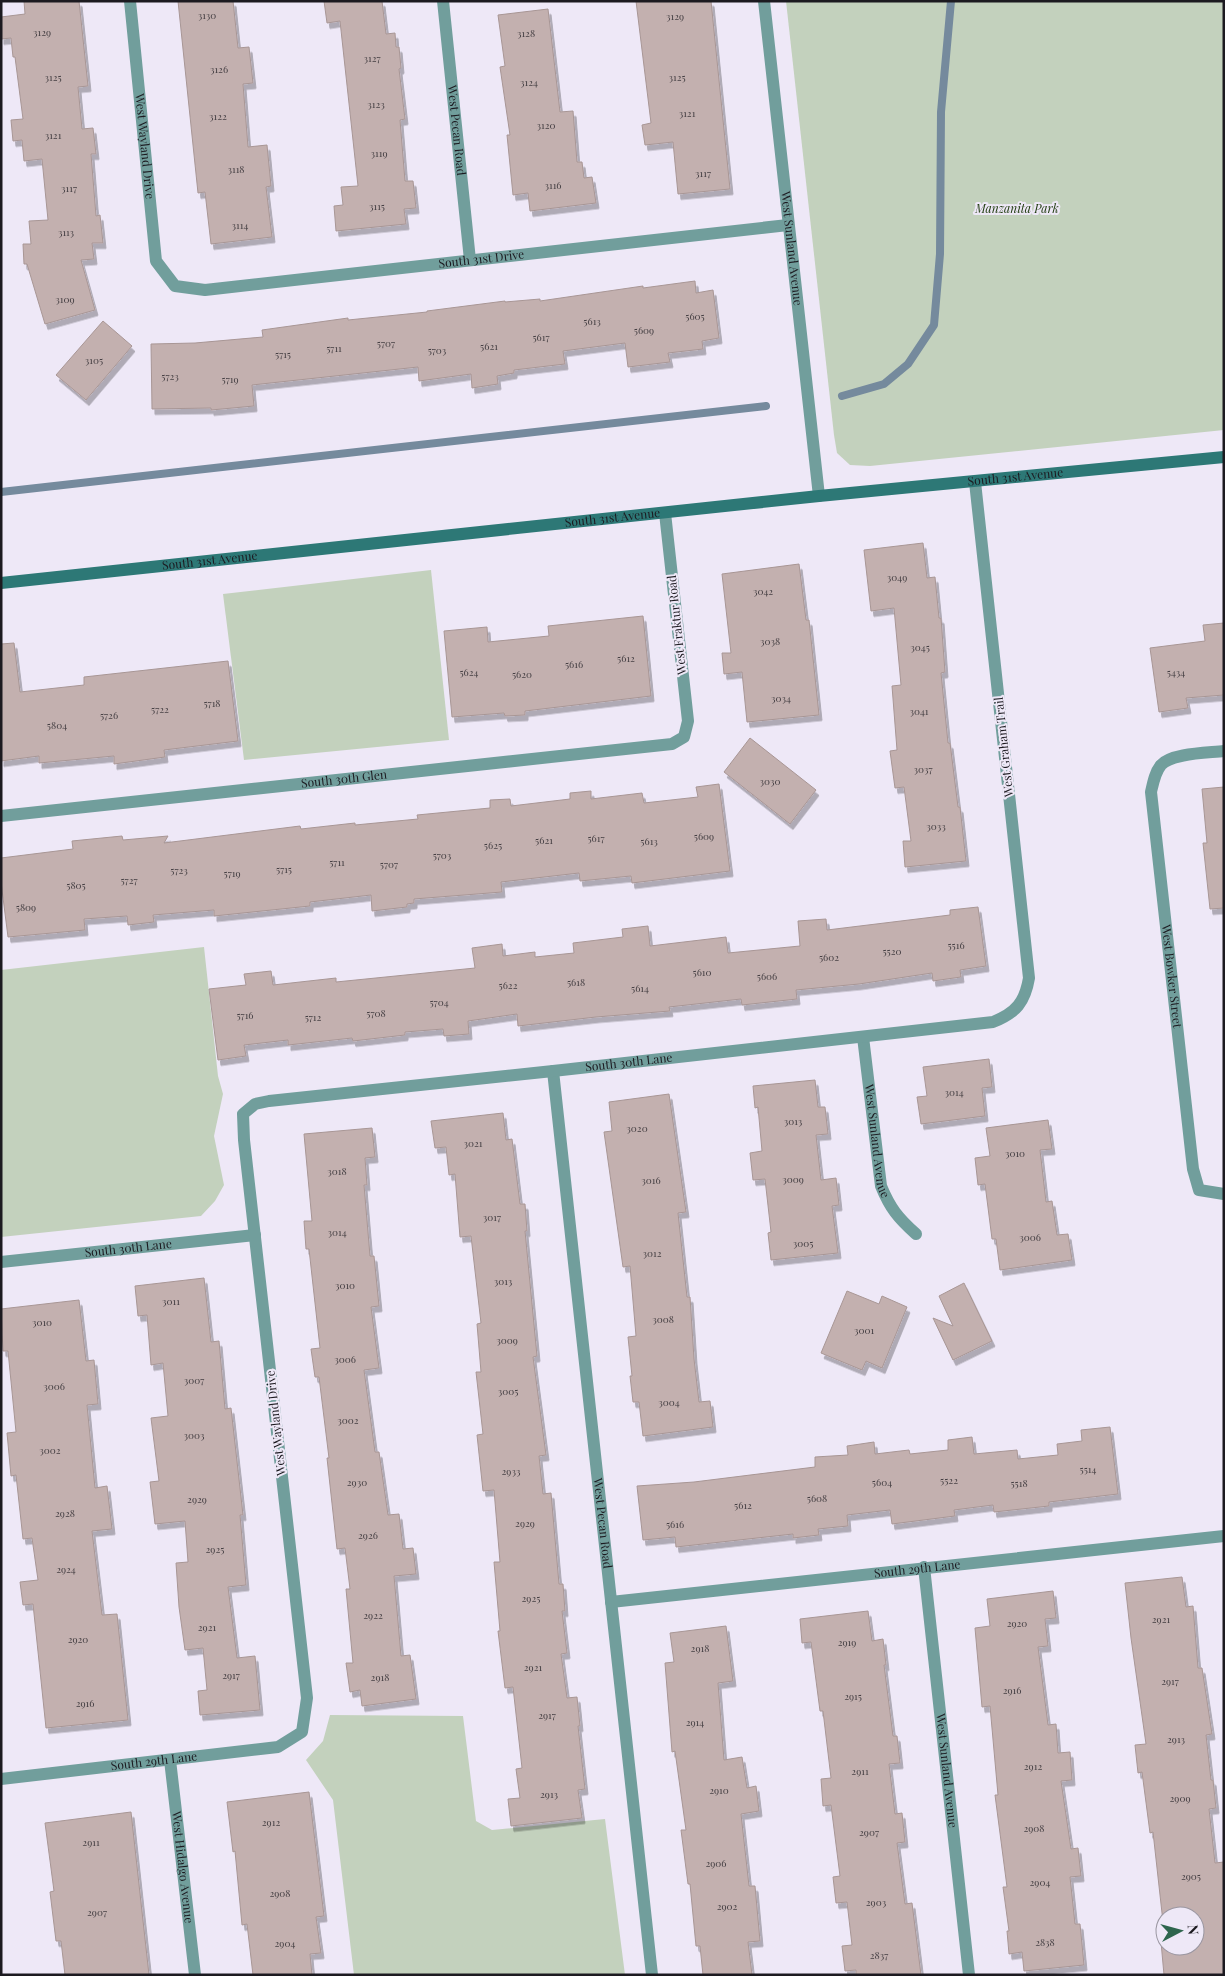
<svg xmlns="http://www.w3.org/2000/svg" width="1225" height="1976" font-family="'Playfair Display',serif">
  <defs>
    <filter id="shadow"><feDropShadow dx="3" dy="5.5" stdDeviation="0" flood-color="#0004"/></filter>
  </defs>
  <rect width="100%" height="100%" fill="#eee8f7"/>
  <!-- green -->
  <g fill="#c3d1bd">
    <path d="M786 1H1224V430L870 466 850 465 837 453 834 435Z"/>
    <path d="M431 570 449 740 244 760 223 594Z"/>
    <path d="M204 947 218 1076 223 1094 214 1136 224 1185 215 1201 201 1216 1 1237V970Z"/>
    <path d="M330 1715 463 1716 476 1821 492 1830 605 1819 625 1975H354L333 1800 306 1760 323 1741Z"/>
  </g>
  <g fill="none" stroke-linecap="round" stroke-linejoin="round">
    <!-- stream -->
    <g stroke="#758a9d" stroke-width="8">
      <path d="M842 396 884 384 908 364 934 325 940 254 941 112 951 1"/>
      <path d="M1 492 766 406"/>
    </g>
  </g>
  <!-- building -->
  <g fill="#c3b0af" stroke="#a89695" fill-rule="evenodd" filter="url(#shadow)">
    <path d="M24 1H79L88 86 78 87 82 129 93 128 96 154H91L96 216 100 215 103 243H92L94 259 81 260 95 310 45 324 27 264H24L23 244H31L29 221 48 220 42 159 24 161 22 140 13 141 11 120 23 119 15 57H13L11 38 1 39V17L25 14Z"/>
    <path d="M178 1H233L238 48 249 47 253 83 243 84 248 147 267 145 271 186 266 187 272 237 211 244 205 192 198 193Z"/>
    <path d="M324 1H382L386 34 395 33 396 47H399L401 68 399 69 405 119 400 120 405 181H413L416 208 404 209 406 224 336 231 334 206 343 205 341 187 358 186 340 21 327 23Z"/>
    <path d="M636 1H711L730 189 678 194 673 142 645 145 642 125 651 123Z"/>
    <path d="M548 9 560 112 573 111 577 162H582L584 178 592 177 596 203 530 211 528 193 513 195 507 135H510L500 67 505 66 498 15Z"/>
    <path d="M695 281 696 293 713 290 719 338 702 341 703 349 668 353 670 362 628 367 625 343 563 351 565 364 514 370V373L497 376 498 384 472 388 471 374 419 381 418 367 252 385 254 406 211 410V408L152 409 151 344 195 343 263 337 262 330 348 318V320L427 312V311L505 301V302L540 299V301L643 286V288Z"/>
    <path d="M103 321 132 346 86 400 56 375Z"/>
    <path d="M923 543 927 578 935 577 939 618H941L945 672 941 673 948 743H950L958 807H960L966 861 905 867 903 841H911L904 787 895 788 890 751 897 750 892 686 901 685 894 608 871 611 864 550Z"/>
    <path d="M799 564 806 620H809L819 715 747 722 742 672 724 674 722 653H731L722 574Z"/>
    <path d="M643 616 651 696 525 711V715L505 716 504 713 452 717 444 631 487 627 488 642 549 636 548 626Z"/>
    <path d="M1224 623V695L1186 698 1188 708 1159 712 1150 648 1205 641 1203 625Z"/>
    <path d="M14 643 20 692 84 685V677L228 661 238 741 164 750 165 757 114 764V756L39 763V756L1 761V644Z"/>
    <path d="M750 738 816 790 790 824 724 772Z"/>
    <path d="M719 784 730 871 632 883 631 876 580 881 579 873 501 882 502 892 414 899V903L407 904V907L372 911 371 895 310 902V906L214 916V910L153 915 154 922 128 925 127 916 84 919 85 930 8 937 1 882V858L73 849 72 841 122 836 123 840 168 836 164 843 300 826 301 829 355 823V825L418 819 417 815 490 808V800L510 799 511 806 570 799V793L591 791V799L642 793 644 803 698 797 696 787Z"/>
    <path d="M1224 787V908L1210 909 1203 843H1207L1202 789Z"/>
    <path d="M978 907 986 966 960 970 961 977 933 981 932 973 859 984 796 990 797 999 742 1005 741 999 669 1007 670 1011 596 1017 518 1026 517 1014 468 1021 469 1034 444 1036 443 1029 405 1032V1035L353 1041 352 1038 288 1045V1040L244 1045 246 1056 218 1060 209 989 246 985 244 974 271 971 273 985 336 978V982L475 968 472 948 502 944 503 956 535 952V957L574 953 573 943 623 937 622 929 648 926 650 946 726 937 728 953 800 946 798 921 826 919 827 930 950 915V910Z"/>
    <path d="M989 1059 992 1087 982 1088 985 1116 921 1124 917 1097 927 1096 923 1067Z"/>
    <path d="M815 1080 818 1107H825L828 1134 816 1135 821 1180 836 1178 839 1205 832 1206 838 1253 771 1260 768 1233 771 1232 765 1179 753 1180 750 1153 762 1151 758 1107 755 1108 753 1086Z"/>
    <path d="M669 1094 686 1212 678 1213 687 1297H690L694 1359 699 1402 710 1401 713 1427 643 1436 639 1402H633L630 1376H632L628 1337 636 1336 630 1266 623 1267 604 1132 612 1131 609 1102Z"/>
    <path d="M503 1113 506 1140 512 1139 520 1204H525L527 1231H525L537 1356 533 1357 546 1455 539 1456 543 1494 551 1493 559 1584H563L565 1611H562L567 1653 561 1654 567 1698 577 1697 580 1726H578L585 1789 578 1790 582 1818 511 1826 508 1799 520 1798 516 1769 522 1768 513 1687 505 1688 498 1631H500L494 1562H500L494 1490 483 1491 477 1435 483 1434 476 1372H481L477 1324 481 1323 471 1236 460 1237 455 1174 449 1175 446 1147 435 1148 431 1121Z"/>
    <path d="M1048 1120 1052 1149 1040 1150 1046 1202 1052 1201 1057 1235 1068 1234 1072 1260 1000 1270 996 1239H992L985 1184 978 1185 975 1158 990 1156 986 1128Z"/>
    <path d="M372 1128 375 1157 365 1158 367 1185H364L370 1256H374L379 1306 371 1307 379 1368 364 1370 375 1452H379L388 1515 399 1514 403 1549 413 1548 416 1574 394 1576 401 1656 410 1655 416 1699 362 1706 360 1690 350 1692 346 1663H353L346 1589H350L345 1548 337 1549 327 1458H329L319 1377H315L311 1349 320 1348 309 1249H306L304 1221H312L304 1134Z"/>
    <path d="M204 1278 211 1342 219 1341 225 1409 231 1408 243 1515H240L246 1585 228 1587 237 1658 255 1656 260 1710 200 1715 198 1691 207 1690 203 1648 185 1650 179 1607 176 1563 188 1562 185 1521 155 1524 150 1482 159 1481 151 1418 168 1416 163 1363 151 1365 147 1315 138 1316 135 1286Z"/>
    <path d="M964 1283 992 1341 953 1360 933 1318 953 1326 939 1296Z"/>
    <path d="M847 1291 879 1304 882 1296 907 1307 882 1368 866 1361 862 1370 821 1353Z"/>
    <path d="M79 1300 86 1361 94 1360 98 1404 87 1405 95 1488 107 1486 112 1529 92 1531 102 1615 117 1614 128 1720 46 1728 33 1604 23 1605 20 1582 38 1580 32 1538 23 1539 16 1475 11 1476 7 1433 16 1432 8 1351H3L1 1309Z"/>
    <path d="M1110 1427 1118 1494 1049 1502V1506L994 1512 993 1505 954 1510 955 1516 892 1524 890 1510 847 1515 848 1526 818 1529 819 1535 793 1538V1534L676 1547 675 1537 643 1540 637 1486 694 1482 815 1467V1457L848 1455 847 1446 874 1442 875 1454 909 1450 910 1454 948 1450V1440L972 1437 974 1454 1017 1450 1018 1459 1058 1455 1057 1444 1082 1441 1081 1430Z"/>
    <path d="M1182 1577 1186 1607 1193 1606 1198 1668H1202L1212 1734 1206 1735 1211 1780H1213L1216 1808 1209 1809 1215 1863 1224 1862V1975H1164L1160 1931H1164L1153 1832 1150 1833 1142 1772 1138 1773 1135 1745 1146 1744 1131 1638 1125 1583ZM1165 1916H1195V1946H1165Z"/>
    <path d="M1053 1591 1056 1618 1045 1619 1048 1646 1038 1647 1048 1725 1056 1724 1058 1753 1070 1752 1072 1780 1061 1781 1071 1849 1078 1848 1081 1876 1070 1877 1075 1924H1080L1084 1965 1024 1971 1022 1952 1009 1954 1007 1931H1009L1003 1887H1007L995 1795H998L990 1706 982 1707 975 1628 990 1626 987 1599Z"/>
    <path d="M868 1611 872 1641 883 1639 886 1665H884L893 1736H897L900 1763 889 1764 895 1814 902 1813 905 1842 897 1843 905 1904 912 1903 921 1975H856V1970L845 1971 842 1946 852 1945 847 1902 836 1903 833 1877 840 1876 831 1805 823 1806 821 1779 831 1778 823 1711H820L811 1642 802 1643 800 1619Z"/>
    <path d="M726 1626 733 1681 718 1683 724 1760 742 1757 747 1788 756 1786 759 1811 741 1814 749 1886H755L760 1941 748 1942 752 1975H703L700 1946H696L690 1884H688L681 1830H686L675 1751 672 1752 665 1663 674 1662 670 1633Z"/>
    <path d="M309 1792 324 1916 316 1917 321 1953 310 1954 312 1975H253L247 1924 242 1925 235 1851 233 1852 227 1802Z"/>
    <path d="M131 1812 149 1975H65L61 1941H56L50 1892 54 1891 45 1823Z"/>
  </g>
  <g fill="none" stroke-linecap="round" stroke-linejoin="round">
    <!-- street -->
    <g stroke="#719e9c" stroke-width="12">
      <path id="s1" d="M130 1 156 261 175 286 205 290 788 225"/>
      <path id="s2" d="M443 1 470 260"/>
      <path id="s3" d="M764 1 819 496"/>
      <path id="s4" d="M1224 751C1208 753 1172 753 1161 765 1155 772 1153 783 1151 792L1193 1169 1199 1190 1224 1194"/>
      <path id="s5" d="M1 816 672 744 684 737 688 721 665 513"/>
      <path id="s6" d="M863 1037 881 1186C890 1208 898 1218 916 1234"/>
      <path id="s7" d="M553 1071 652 1975"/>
      <path id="s8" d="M1 1262 255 1235"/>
      <path id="s9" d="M924 1567 969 1975"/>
      <path id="s10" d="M611 1602 1224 1536"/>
      <path id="s11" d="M170 1760 195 1975"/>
      <path id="s12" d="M1 1779 278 1747 302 1732 307 1698 244 1140 243 1114 255 1104 269 1101 553 1071 993 1022C1016 1013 1025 1002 1029 978L975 482"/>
    </g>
    <!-- secondary -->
    <path stroke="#2d7876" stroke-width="12" id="s13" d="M1 583 819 496 1224 457"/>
  </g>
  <g text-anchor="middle" stroke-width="4" stroke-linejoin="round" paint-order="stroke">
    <!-- number labels -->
    <g font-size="10" fill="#464044">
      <text x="207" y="19">3130</text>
      <text x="675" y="20">3129</text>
      <text x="42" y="36">3129</text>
      <text x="526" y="37">3128</text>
      <text x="372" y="62">3127</text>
      <text x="219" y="73">3126</text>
      <text x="53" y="81">3125</text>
      <text x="677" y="81">3125</text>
      <text x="529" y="86">3124</text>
      <text x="376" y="108">3123</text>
      <text x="687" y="117">3121</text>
      <text x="218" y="120">3122</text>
      <text x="546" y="129">3120</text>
      <text x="53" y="139">3121</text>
      <text x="379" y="157">3119</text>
      <text x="236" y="173">3118</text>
      <text x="703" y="177">3117</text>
      <text x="553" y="189">3116</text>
      <text x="69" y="192">3117</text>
      <text x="377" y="210">3115</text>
      <text x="240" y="229">3114</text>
      <text x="66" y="236">3113</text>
      <text x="65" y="303">3109</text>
      <text x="695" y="320">5605</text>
      <text x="592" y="325">5613</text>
      <text x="644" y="334">5609</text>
      <text x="541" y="341">5617</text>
      <text x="386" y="347">5707</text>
      <text x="489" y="350">5621</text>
      <text x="334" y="352">5711</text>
      <text x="437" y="354">5703</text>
      <text x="283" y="358">5715</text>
      <text x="94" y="364">3105</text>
      <text x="170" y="380">5723</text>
      <text x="230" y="383">5719</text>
      <text x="897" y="581">3049</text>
      <text x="763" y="595">3042</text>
      <text x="770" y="645">3038</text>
      <text x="920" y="651">3045</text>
      <text x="626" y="662">5612</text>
      <text x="574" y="668">5616</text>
      <text x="469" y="676">5624</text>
      <text x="1176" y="676">5434</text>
      <text x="522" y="678">5620</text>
      <text x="781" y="702">3034</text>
      <text x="212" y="707">5718</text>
      <text x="160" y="713">5722</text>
      <text x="919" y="715">3041</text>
      <text x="109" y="719">5726</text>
      <text x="57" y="729">5804</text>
      <text x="923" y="773">3037</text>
      <text x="770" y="785">3030</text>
      <text x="936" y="830">3033</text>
      <text x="704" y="840">5609</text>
      <text x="596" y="842">5617</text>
      <text x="544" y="844">5621</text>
      <text x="649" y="845">5613</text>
      <text x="493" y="849">5625</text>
      <text x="442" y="859">5703</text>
      <text x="337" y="866">5711</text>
      <text x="389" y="868">5707</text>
      <text x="284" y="873">5715</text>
      <text x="179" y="874">5723</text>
      <text x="232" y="877">5719</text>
      <text x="129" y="884">5727</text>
      <text x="76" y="889">5805</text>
      <text x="26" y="911">5809</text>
      <text x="956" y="949">5516</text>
      <text x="892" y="955">5520</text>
      <text x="829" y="961">5602</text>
      <text x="702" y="976">5610</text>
      <text x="767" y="980">5606</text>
      <text x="576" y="986">5618</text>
      <text x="508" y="989">5622</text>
      <text x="640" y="992">5614</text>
      <text x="439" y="1006">5704</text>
      <text x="376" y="1017">5708</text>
      <text x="245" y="1019">5716</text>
      <text x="313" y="1021">5712</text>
      <text x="954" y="1096">3014</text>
      <text x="793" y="1125">3013</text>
      <text x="637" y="1132">3020</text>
      <text x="473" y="1147">3021</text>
      <text x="1015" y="1157">3010</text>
      <text x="337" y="1175">3018</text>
      <text x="793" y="1183">3009</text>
      <text x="651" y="1184">3016</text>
      <text x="492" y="1221">3017</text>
      <text x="337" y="1236">3014</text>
      <text x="1030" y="1241">3006</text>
      <text x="803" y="1247">3005</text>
      <text x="652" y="1257">3012</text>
      <text x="503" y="1285">3013</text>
      <text x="345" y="1289">3010</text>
      <text x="171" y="1305">3011</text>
      <text x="663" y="1323">3008</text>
      <text x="42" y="1326">3010</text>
      <text x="864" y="1334">3001</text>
      <text x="507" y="1344">3009</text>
      <text x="345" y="1363">3006</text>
      <text x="194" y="1384">3007</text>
      <text x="54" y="1390">3006</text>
      <text x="508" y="1395">3005</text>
      <text x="669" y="1406">3004</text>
      <text x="348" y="1424">3002</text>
      <text x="194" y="1439">3003</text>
      <text x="50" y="1454">3002</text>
      <text x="1088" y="1473">5514</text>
      <text x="511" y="1475">2933</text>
      <text x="949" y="1484">5522</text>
      <text x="357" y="1486">2930</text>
      <text x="882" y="1486">5604</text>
      <text x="1019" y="1487">5518</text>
      <text x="817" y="1502">5608</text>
      <text x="197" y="1503">2929</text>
      <text x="743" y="1509">5612</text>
      <text x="65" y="1517">2928</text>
      <text x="525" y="1527">2929</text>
      <text x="675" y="1528">5616</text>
      <text x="368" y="1539">2926</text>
      <text x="215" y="1553">2925</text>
      <text x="66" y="1573">2924</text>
      <text x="531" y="1602">2925</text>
      <text x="373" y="1619">2922</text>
      <text x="1161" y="1623">2921</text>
      <text x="1017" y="1627">2920</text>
      <text x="207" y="1631">2921</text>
      <text x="78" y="1643">2920</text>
      <text x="847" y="1646">2919</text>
      <text x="700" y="1652">2918</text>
      <text x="533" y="1671">2921</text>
      <text x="231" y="1679">2917</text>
      <text x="380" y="1681">2918</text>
      <text x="1170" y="1685">2917</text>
      <text x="1012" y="1694">2916</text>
      <text x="853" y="1700">2915</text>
      <text x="85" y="1707">2916</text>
      <text x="547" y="1719">2917</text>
      <text x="695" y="1726">2914</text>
      <text x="1176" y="1743">2913</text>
      <text x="1033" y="1770">2912</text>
      <text x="860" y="1775">2911</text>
      <text x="719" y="1794">2910</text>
      <text x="549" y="1798">2913</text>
      <text x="1180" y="1802">2909</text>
      <text x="271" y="1826">2912</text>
      <text x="1034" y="1832">2908</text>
      <text x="869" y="1836">2907</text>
      <text x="91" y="1846">2911</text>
      <text x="716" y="1867">2906</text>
      <text x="1191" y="1880">2905</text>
      <text x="1040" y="1886">2904</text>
      <text x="280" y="1897">2908</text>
      <text x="876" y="1906">2903</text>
      <text x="727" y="1910">2902</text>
      <text x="97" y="1916">2907</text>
      <text x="1045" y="1946">2838</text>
      <text x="285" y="1947">2904</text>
      <text x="879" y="1959">2837</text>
    </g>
    <!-- street labels -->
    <g font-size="12" fill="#1c1a20" stroke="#eee8f7">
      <text dy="4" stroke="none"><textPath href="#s2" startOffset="130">West Pecan Road</textPath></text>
      <text dy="4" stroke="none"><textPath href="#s1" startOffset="146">West Wayland Drive</textPath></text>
      <text dy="4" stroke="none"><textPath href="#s3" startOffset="249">West Sunland Avenue</textPath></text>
      <text dy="4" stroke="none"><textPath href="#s1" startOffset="601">South 31st Drive</textPath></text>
      <text dy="4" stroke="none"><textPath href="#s13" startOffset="1020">South 31st Avenue</textPath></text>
      <text dy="4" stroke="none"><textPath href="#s13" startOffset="615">South 31st Avenue</textPath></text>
      <text dy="4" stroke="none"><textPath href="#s13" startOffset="210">South 31st Avenue</textPath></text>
      <text transform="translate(677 625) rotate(-96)" y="4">West Fraktur Road</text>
      <text transform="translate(1004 747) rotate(-96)" y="4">West Graham Trail</text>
      <text dy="4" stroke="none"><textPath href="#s5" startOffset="345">South 30th Glen</textPath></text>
      <text dy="4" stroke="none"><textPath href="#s4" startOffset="280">West Bowker Street</textPath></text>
      <text dy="4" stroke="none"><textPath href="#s12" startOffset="1321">South 30th Lane</textPath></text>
      <text dy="4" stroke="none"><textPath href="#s6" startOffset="105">West Sunland Avenue</textPath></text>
      <text dy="4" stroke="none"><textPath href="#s8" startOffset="128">South 30th Lane</textPath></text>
      <text transform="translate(276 1423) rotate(-96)" y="4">West Wayland Drive</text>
      <text dy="4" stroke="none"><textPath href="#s7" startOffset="455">West Pecan Road</textPath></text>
      <text dy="4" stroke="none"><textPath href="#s10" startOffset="308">South 29th Lane</textPath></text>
      <text dy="4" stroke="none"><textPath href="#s12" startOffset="154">South 29th Lane</textPath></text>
      <text dy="4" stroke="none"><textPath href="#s9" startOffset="205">West Sunland Avenue</textPath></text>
      <text dy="4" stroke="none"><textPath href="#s11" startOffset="108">West Hidalgo Avenue</textPath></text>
    </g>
    <!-- park labels -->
    <g font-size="12" font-style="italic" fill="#213d11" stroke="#eee8f7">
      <text x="1017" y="213">Manzanita Park</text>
    </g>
  </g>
  <!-- border -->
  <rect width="1225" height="1976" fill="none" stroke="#1c1a20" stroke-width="5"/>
  <!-- north arrow -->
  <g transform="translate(1180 1931) rotate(84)"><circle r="24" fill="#eee8f7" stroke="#9a96a1"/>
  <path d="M0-4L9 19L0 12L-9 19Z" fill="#2e654d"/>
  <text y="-8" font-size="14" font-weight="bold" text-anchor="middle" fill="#1c1a20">N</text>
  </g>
</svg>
